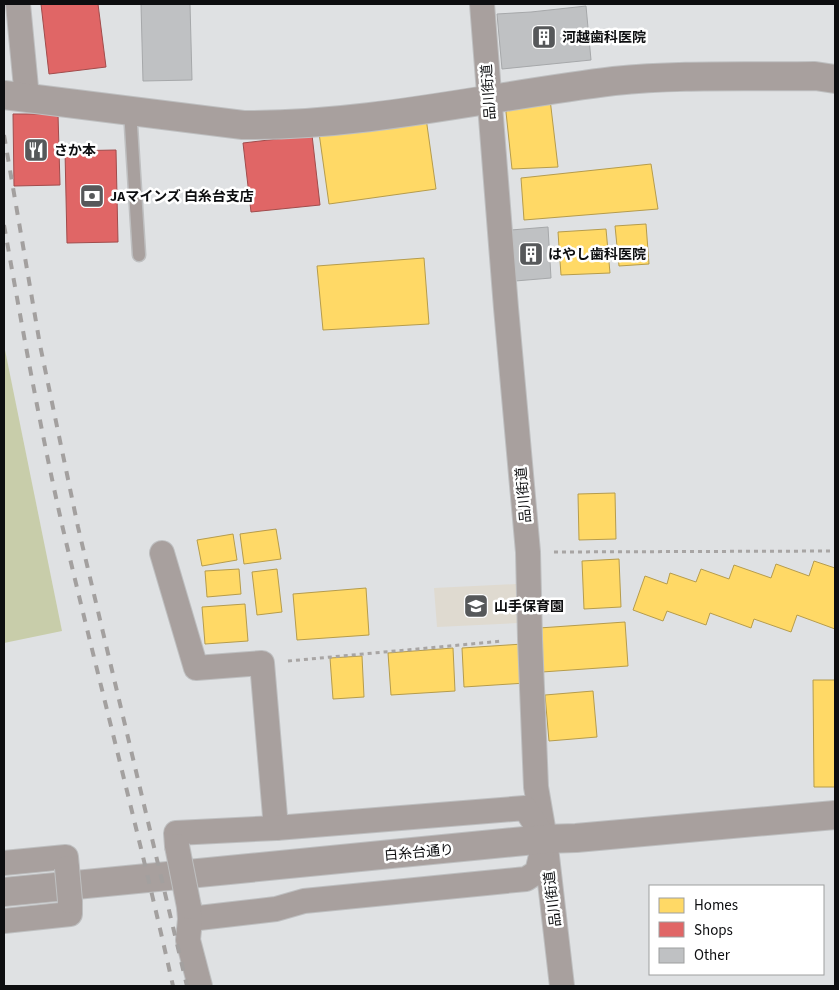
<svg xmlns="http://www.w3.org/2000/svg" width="839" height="990" font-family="'Source Sans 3','Noto Sans JP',sans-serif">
  <rect width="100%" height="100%" fill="#dfe1e3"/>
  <!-- education -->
  <path fill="#dfdad0" d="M516 584 518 623 437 627 434 588Z"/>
  <!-- green -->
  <path fill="#c8cdaa" d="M4 345 62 631 4 643Z"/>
  <!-- homes -->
  <g fill="#ffd966" stroke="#b69c4c">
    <path d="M550 99 558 167 512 169 506 112 512 103Z"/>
    <path d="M426 118 436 189 329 204 319 133Z"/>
    <path d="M651 164 658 209 524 220 521 178Z"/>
    <path d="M646 224 649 264 619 266 615 226Z"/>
    <path d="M606 229 610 273 561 275 558 232Z"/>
    <path d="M424 258 429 324 323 330 317 266Z"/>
    <path d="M615 493 616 539 579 540 578 494Z"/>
    <path d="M276 529 281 559 244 564 240 534Z"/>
    <path d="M233 534 237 560 202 566 197 540Z"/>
    <path d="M619 559 621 607 584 609 582 561Z"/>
    <path d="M814 561 835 568V629L797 615 791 632 754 619 751 628 710 613 706 625 667 611 663 621 633 610 645 576 667 584 670 573 696 582 701 569 729 579 734 565 771 578 776 564 809 576Z"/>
    <path d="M239 569 241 594 207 597 205 571Z"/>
    <path d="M277 569 282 612 257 615 252 572Z"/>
    <path d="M366 588 369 635 297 640 293 594Z"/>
    <path d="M245 604 248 641 205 644 202 607Z"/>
    <path d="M625 622 628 666 542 672 539 628Z"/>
    <path d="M523 644 526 683 464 687 462 648Z"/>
    <path d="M453 648 455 691 391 695 388 653Z"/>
    <path d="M362 656 364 697 333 699 330 658Z"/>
    <path d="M813 680H835V787H814Z"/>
    <path d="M593 691 597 737 549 741 545 695Z"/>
  </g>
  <!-- shops -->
  <g fill="#e06666" stroke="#a14c4c">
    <path d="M41 4H98L106 67 49 74Z"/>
    <path d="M13 114H58L60 185 14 186Z"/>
    <path d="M312 135 320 205 251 212 243 143Z"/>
    <path d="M116 150 118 242 67 243 65 151Z"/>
  </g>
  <!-- building -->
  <g fill="#bfc1c3" stroke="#a6a8aa">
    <path d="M141 4H190L192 80 143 81Z"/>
    <path d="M586 6 591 60 502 69 497 14 531 12Z"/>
    <path d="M548 227 551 278 515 281 511 230Z"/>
  </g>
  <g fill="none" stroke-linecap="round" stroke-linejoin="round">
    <defs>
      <path id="service" d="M130 110 139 255"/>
      <g id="minor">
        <path d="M18 4 27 98"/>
        <path d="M482 4 506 308 528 552 530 639 536 787 545 839 562 986"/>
        <path d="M162 553 196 668 262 663 276 828"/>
        <path d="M177 846 176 833 276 828 525 808 545 839 537 872 526 879 304 901 276 909 190 919"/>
        <path d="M4 863 66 857 67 868"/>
        <path d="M189 907 190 919 188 940 200 986"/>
        <path d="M4 921 70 914V901"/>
      </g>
      <g id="tertiary">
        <path d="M4 95 243 125C368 126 490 96 614 81 681 74 748 77 815 76L835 79"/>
        <path d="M4 892 545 839 576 838 835 815"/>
      </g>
    </defs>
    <!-- service casing -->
    <use href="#service" stroke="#bebfc0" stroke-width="15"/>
    <!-- minor casing -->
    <use href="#minor" stroke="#bebfc0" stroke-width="26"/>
    <!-- tertiary casing -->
    <use href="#tertiary" stroke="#bebfc0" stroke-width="30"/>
    <!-- path -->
    <g stroke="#a8a5a4" stroke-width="3" stroke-dasharray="4 4" stroke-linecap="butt">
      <path d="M554 552 835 551"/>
      <path d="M288 661 503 641"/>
    </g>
    <!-- service -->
    <use href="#service" stroke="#a8a09e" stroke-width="12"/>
    <!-- minor -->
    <use href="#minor" stroke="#a8a09e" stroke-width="24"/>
    <!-- tertiary -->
    <use href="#tertiary" stroke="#a8a09e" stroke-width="28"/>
    <!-- rail -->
    <g stroke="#a3a09f" stroke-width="4" stroke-dasharray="9 9" stroke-linecap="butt">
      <path d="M4 135 40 345 78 527 187 986"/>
      <path d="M4 225C22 326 40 428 63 529 99 682 139 833 173 986"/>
    </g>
    <defs>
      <g id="minor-bridge">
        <path d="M177 846 189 907"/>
        <path d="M67 868 70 901"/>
      </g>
    </defs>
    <!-- minor-bridge casing -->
    <use href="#minor-bridge" stroke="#bebfc0" stroke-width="26" stroke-linecap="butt"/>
    <!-- minor-bridge -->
    <use href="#minor-bridge" stroke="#a8a09e" stroke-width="24"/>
  </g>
  <!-- icons -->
  <defs>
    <symbol id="building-square" viewBox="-11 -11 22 22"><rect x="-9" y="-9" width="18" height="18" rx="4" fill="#56585a" stroke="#fff"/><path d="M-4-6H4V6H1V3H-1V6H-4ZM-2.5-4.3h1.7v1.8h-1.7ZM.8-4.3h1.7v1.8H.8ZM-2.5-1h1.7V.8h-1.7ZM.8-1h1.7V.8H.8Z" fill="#fff"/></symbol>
    <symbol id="restaurant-square" viewBox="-11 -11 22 22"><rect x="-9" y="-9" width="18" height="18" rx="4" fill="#56585a" stroke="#fff"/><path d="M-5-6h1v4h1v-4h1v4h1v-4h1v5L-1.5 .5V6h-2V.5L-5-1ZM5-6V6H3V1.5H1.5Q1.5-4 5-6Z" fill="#fff"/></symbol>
    <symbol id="bank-square" viewBox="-11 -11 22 22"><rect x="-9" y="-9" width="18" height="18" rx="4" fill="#56585a" stroke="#fff"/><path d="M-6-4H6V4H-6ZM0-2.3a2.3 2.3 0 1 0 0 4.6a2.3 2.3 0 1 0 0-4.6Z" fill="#fff"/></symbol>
    <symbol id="school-square" viewBox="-11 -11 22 22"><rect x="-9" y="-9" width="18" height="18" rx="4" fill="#56585a" stroke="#fff"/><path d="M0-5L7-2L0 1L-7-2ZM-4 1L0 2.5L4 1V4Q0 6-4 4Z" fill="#fff"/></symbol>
  </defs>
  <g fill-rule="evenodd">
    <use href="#building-square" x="530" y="23" width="28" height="28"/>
    <use href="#restaurant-square" x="22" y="136" width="28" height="28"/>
    <use href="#bank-square" x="78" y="182" width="28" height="28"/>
    <use href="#building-square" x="517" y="240" width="28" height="28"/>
    <use href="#school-square" x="462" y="592" width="28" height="28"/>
  </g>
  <g text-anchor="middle" stroke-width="5" stroke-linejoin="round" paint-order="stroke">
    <!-- poi labels -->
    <g font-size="14" font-weight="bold" fill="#0d0e10" stroke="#fff" text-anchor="start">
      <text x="562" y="42">河越歯科医院</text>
      <text x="54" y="155">さか本</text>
      <text x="110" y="201">JAマインズ 白糸台支店</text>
      <text x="548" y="259">はやし歯科医院</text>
      <text x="494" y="611">山手保育園</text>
    </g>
    <!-- street labels -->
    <g font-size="14" fill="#0d0e10" stroke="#fff">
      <text transform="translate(488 92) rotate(-94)" y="5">品川街道</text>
      <text transform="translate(523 495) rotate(-95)" y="5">品川街道</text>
      <text transform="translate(419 852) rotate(-5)" y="5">白糸台通り</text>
      <text transform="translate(552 899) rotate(-97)" y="5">品川街道</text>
    </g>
  </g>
  <!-- border -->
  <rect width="839" height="990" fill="none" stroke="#0d0e10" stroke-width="10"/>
  <!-- legend -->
  <rect x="649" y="885" width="175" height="90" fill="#ffffff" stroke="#9e9f9f"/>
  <rect x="659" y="898" width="25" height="15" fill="#ffd966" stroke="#9e9f9f"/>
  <text x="694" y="910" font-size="15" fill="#0d0e10">Homes</text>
  <rect x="659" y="922" width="25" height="15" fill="#e06666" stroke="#9e9f9f"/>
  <text x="694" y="935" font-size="15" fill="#0d0e10">Shops</text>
  <rect x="659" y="948" width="25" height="15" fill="#bfc1c3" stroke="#9e9f9f"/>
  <text x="694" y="960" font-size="15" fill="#0d0e10">Other</text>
</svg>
